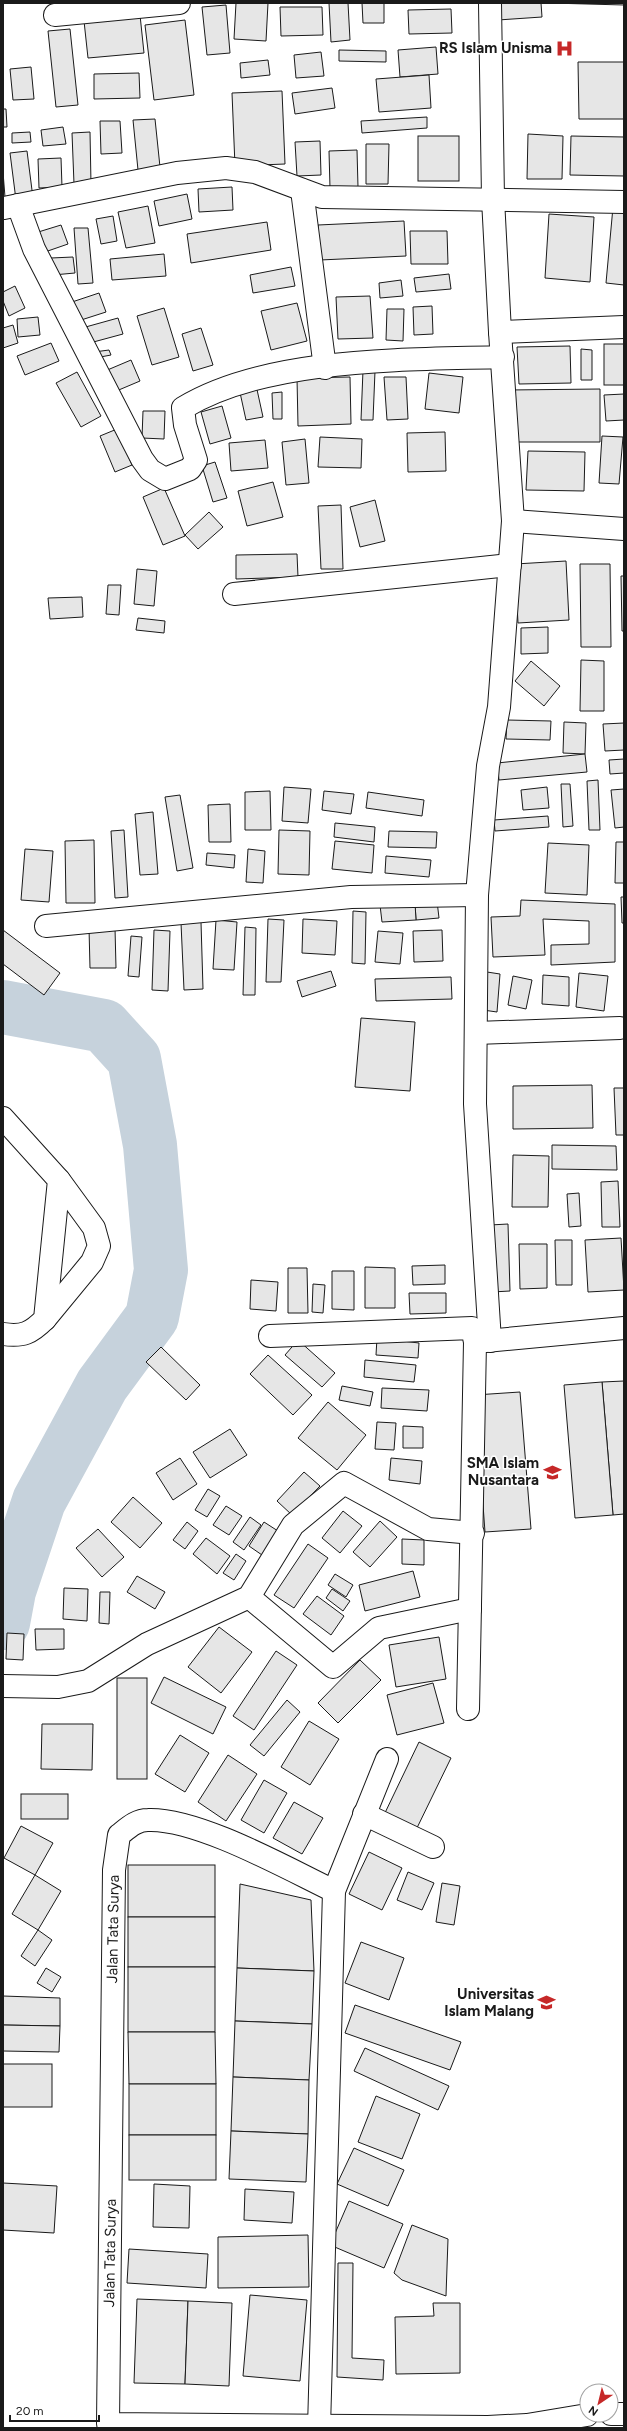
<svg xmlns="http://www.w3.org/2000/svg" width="627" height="2431" font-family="Figtree,sans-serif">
  <rect width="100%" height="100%" fill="#fff"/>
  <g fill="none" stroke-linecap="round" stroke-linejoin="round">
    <!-- river -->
    <path stroke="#c6d2dc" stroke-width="54" d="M3 1007 104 1026 134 1059 150 1145 161 1270 152 1317 102 1385 39 1501 9 1591 3 1623"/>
  </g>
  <!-- building -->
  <g fill="#e6e6e6" stroke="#1a1a1a">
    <path d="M236 3H268L266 41 234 39Z"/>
    <path d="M329 3H348L350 40 331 42Z"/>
    <path d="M362 3H384V23H363Z"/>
    <path d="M497 3H541L542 17 498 20Z"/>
    <path d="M550 3H624V5Z"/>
    <path d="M226 5 230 53 207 55 202 7Z"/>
    <path d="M280 7H322L323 35 281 36Z"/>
    <path d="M451 9 452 33 409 34 408 10Z"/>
    <path d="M140 15 144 53 88 58 84 21Z"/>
    <path d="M185 20 194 95 154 100 145 25Z"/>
    <path d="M70 29 78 105 56 107 48 31Z"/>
    <path d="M436 47 438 74 400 77 398 50Z"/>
    <path d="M339 50 386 51V62L339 61Z"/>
    <path d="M321 52 324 76 296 78 294 55Z"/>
    <path d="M268 60 270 75 241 78 240 63Z"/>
    <path d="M578 62H624V119H579Z"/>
    <path d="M31 67 34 99 13 100 10 69Z"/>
    <path d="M139 73 140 98 94 99V74Z"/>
    <path d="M429 75 431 108 379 112 376 79Z"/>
    <path d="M332 88 335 108 295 114 292 93Z"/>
    <path d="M282 91 285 164 235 166 232 93Z"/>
    <path d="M3 109H6L7 127H3Z"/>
    <path d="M427 117V128L362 133 361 121Z"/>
    <path d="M155 119 160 167 138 170 133 120Z"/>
    <path d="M100 121H120L122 153 101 154Z"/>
    <path d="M63 127 66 144 43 146 41 130Z"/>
    <path d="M30 132 31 142 12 143V133Z"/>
    <path d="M90 132 91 184H74L72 133Z"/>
    <path d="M528 134 563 136 562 179H527Z"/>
    <rect x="418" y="136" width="41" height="45"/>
    <path d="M571 136 624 137V176L570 175Z"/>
    <path d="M320 141 321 175 297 176 295 142Z"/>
    <path d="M366 144H389L388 184H366Z"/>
    <path d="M357 150 358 187 330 188 329 151Z"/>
    <path d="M27 151 33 198 16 200 10 153Z"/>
    <path d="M61 158 62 187 39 188 38 159Z"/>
    <path d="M3 172 5 197H3Z"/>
    <path d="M232 187 233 210 199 212 198 189Z"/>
    <path d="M187 194 192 219 159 226 154 201Z"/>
    <path d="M148 206 155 243 126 248 118 212Z"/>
    <path d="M613 207 624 209V285L606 283Z"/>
    <path d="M549 214 594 217 590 282 545 278Z"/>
    <path d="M113 216 117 241 101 244 96 219Z"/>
    <path d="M404 221 406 256 320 260 318 225Z"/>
    <path d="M267 222 271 250 191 263 187 234Z"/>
    <path d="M61 225 68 244 42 253 35 233Z"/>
    <path d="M74 228H88L93 283 78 284Z"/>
    <path d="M410 231H447L448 264H411Z"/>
    <path d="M164 254 166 276 112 280 110 259Z"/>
    <path d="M73 257 75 273 53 275 51 258Z"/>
    <path d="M291 267 295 286 253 293 250 275Z"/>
    <path d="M449 274 451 289 416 292 414 278Z"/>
    <path d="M401 280 403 296 380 298 379 283Z"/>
    <path d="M15 286 25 308 9 316 3 301V292Z"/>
    <path d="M99 293 106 312 78 321 72 302Z"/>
    <path d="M370 296 373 338 338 339 336 297Z"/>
    <path d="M297 303 307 341 271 350 261 311Z"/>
    <path d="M432 306 433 334 414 335 413 307Z"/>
    <path d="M164 308 179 357 152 365 137 316Z"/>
    <path d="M387 309H404L403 341 386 340Z"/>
    <path d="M38 317 40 335 18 337 17 319Z"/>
    <path d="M118 318 123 334 86 344 82 328Z"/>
    <path d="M13 325 18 343 3 348V328Z"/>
    <path d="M201 328 213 365 193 371 182 334Z"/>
    <path d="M51 343 59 361 25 375 17 356Z"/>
    <rect x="604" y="344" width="20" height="41"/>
    <path d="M570 346 571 383 519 384 517 347Z"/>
    <path d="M581 349 592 350V380H581Z"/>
    <path d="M109 350 111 355 95 358 94 352Z"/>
    <path d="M131 360 140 381 114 392 105 371Z"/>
    <path d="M363 370 375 371 373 420H361Z"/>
    <path d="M77 372 101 416 81 427 56 383Z"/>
    <path d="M429 373 463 377 459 413 425 409Z"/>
    <path d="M350 377 351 424 298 426 297 378Z"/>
    <path d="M384 377H406L408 419 387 420Z"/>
    <path d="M256 385 263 417 246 420 239 388Z"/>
    <path d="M600 389V442H508V390Z"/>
    <path d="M282 392V419H273L272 393Z"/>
    <path d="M624 394V420L606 421 604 395Z"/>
    <path d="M222 406 231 438 210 444 201 412Z"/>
    <path d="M143 411H165L164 439 142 438Z"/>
    <path d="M117 429 132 465 115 472 100 436Z"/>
    <path d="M445 432 446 471 408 472 407 433Z"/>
    <path d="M602 436 623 437 619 484 599 483Z"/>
    <path d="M320 437 362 439 361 468 318 467Z"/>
    <path d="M305 439 309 483 286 485 282 442Z"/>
    <path d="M265 440 268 468 231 471 229 443Z"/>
    <path d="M528 451 585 452 584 491 526 490Z"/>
    <path d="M215 462 227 498 213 502 202 466Z"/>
    <path d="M273 482 283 517 247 526 238 491Z"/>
    <path d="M164 488 185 536 163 545 143 497Z"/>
    <path d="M375 500 385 541 360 547 350 507Z"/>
    <path d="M341 505 343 569H321L318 506Z"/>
    <path d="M209 512 223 527 198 549 185 535Z"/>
    <path d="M297 554 298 577 236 579V555Z"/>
    <path d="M566 561 569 620 518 623 515 564Z"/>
    <path d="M580 564H610L611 647H581Z"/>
    <path d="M137 569 157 571 154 606 134 604Z"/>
    <path d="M621 576H624V631H622Z"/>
    <path d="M108 585H121L119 615 106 614Z"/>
    <path d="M82 597 83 617 50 619 48 598Z"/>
    <path d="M138 618 165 621 164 633 136 630Z"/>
    <path d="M548 627V653L521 654V628Z"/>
    <path d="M581 660 604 661V711H580Z"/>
    <path d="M531 661 560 686 544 706 515 681Z"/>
    <path d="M507 720 551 721 550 740 506 739Z"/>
    <path d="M564 722 586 723 585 754 563 753Z"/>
    <path d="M624 723V750L605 751 603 724Z"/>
    <path d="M585 754 587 772 499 780 497 763Z"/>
    <path d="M624 759V773L610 774 609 760Z"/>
    <path d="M598 780 600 830H589L587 781Z"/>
    <path d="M561 784H570L573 826 563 827Z"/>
    <path d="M284 787 311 789 308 823 282 821Z"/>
    <path d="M547 787 549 808 523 810 521 790Z"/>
    <path d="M624 789V827L615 828 611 790Z"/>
    <path d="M270 791 271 830H245V792Z"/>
    <path d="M324 791 354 794 351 814 322 810Z"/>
    <path d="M368 792 424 800 422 816 366 808Z"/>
    <path d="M180 795 193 868 177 871 165 797Z"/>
    <path d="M230 804 231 842H209L208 805Z"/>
    <path d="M153 812 158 874 140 875 135 814Z"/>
    <path d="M548 816 549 827 495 831 494 820Z"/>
    <path d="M335 823 375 827 374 842 334 837Z"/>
    <path d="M124 830 128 897 115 898 111 831Z"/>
    <path d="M279 830 310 831 309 875 278 874Z"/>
    <path d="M389 831 437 832 436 848 388 847Z"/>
    <path d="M94 840 95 903H66L65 841Z"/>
    <path d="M335 841 374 845 372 873 332 869Z"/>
    <path d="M616 842H624V883H615Z"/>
    <path d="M548 843 589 845 587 895 545 893Z"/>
    <path d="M25 849 53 851 49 902 21 900Z"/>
    <path d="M248 849 265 851 263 883 246 882Z"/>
    <path d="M207 853 235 855 234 868 206 865Z"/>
    <path d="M386 856 431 860 429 877 385 873Z"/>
    <path d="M621 897H624V923H622Z"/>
    <path d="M521 900 615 904V962L551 965V945L589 944V921L543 919 545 955 493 957 491 917 520 916Z"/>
    <path d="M437 901 439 918 416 920 415 903Z"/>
    <path d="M415 903 416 920 382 922 380 905Z"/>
    <path d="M353 911 366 912 365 964 352 963Z"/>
    <path d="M268 919 284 920 281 982H266Z"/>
    <path d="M303 919 337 921 335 955 302 953Z"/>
    <path d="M216 920 237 922 234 970 213 969Z"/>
    <path d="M201 922 203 989 184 990 181 923Z"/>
    <path d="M245 927 256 928 255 995H243Z"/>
    <path d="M89 928H115L116 968H90Z"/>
    <path d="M3 930 60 973 44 995 3 964Z"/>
    <path d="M154 930 170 931 168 991 152 990Z"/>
    <path d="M442 930 443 961 414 962 413 931Z"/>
    <path d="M378 931 403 933 400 964 375 962Z"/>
    <path d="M131 936 142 937 139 977 128 976Z"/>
    <path d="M331 971 336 986 302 997 297 981Z"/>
    <path d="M487 972 500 974 497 1012 483 1010Z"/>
    <path d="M579 973 608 976 604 1011 576 1007Z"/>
    <path d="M543 975 569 977V1006L542 1004Z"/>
    <path d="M513 976 532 980 526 1009 508 1005Z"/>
    <path d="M451 977 452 999 376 1001 375 979Z"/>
    <path d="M361 1018 415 1022 410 1091 355 1087Z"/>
    <path d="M592 1085 593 1128 513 1129V1086Z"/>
    <path d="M614 1088H624V1135H616Z"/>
    <path d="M552 1145 616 1146 617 1170 552 1169Z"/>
    <path d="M513 1155 549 1156 548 1207H512Z"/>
    <path d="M618 1181 620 1227H602L601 1182Z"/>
    <path d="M579 1193 581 1226 569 1227 567 1194Z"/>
    <path d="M508 1224 510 1291 492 1292 490 1225Z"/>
    <path d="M621 1238 624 1290 588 1292 585 1240Z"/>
    <path d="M555 1240H572V1285H556Z"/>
    <path d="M519 1244H547V1288L520 1289Z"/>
    <path d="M445 1265V1284L413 1285 412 1266Z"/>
    <path d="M365 1267 395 1268V1308H365Z"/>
    <path d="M288 1268H307L308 1313H288Z"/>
    <path d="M332 1271H354V1310L332 1309Z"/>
    <path d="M251 1280 278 1282 276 1311 250 1309Z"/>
    <path d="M313 1284 325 1285 323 1313 312 1312Z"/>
    <path d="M409 1293H446V1313L410 1314Z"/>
    <path d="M377 1338 419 1343 418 1358 376 1355Z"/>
    <path d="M298 1340 335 1373 322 1387 285 1355Z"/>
    <path d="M161 1347 200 1385 186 1400 146 1362Z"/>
    <path d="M268 1355 312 1395 293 1415 250 1374Z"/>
    <path d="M365 1360 416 1365 414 1382 364 1377Z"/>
    <path d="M624 1381V1514L613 1515 602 1382Z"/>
    <path d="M602 1382 613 1515 575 1518 564 1385Z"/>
    <path d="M342 1386 373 1392 370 1406 339 1400Z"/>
    <path d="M382 1388 429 1390 427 1411 381 1408Z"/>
    <path d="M520 1392 531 1529 485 1532 475 1395Z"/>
    <path d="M328 1402 366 1435 337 1470 298 1438Z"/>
    <path d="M377 1422 396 1423 394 1450 375 1449Z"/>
    <path d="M403 1426 423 1427V1448H403Z"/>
    <path d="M230 1429 247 1455 210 1478 193 1452Z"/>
    <path d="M180 1458 197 1484 173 1500 156 1473Z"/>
    <path d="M391 1458 422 1461 420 1484 389 1480Z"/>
    <path d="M304 1472 320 1486 292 1515 277 1501Z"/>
    <path d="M208 1489 220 1496 207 1517 195 1510Z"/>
    <path d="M133 1497 162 1523 140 1548 111 1522Z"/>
    <path d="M226 1506 242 1516 229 1535 213 1525Z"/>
    <path d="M343 1511 362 1526 340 1553 322 1538Z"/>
    <path d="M250 1517 261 1525 244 1550 233 1542Z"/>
    <path d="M380 1521 397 1537 370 1567 353 1552Z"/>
    <path d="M187 1522 198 1531 185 1549 173 1540Z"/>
    <path d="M264 1522 278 1531 262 1555 249 1546Z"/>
    <path d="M98 1529 124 1557 102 1577 76 1548Z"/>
    <path d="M206 1538 230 1556 217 1574 193 1554Z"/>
    <path d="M402 1539 424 1540V1565L402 1564Z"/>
    <path d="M308 1544 328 1558 294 1608 274 1595Z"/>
    <path d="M236 1554 246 1561 234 1580 223 1573Z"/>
    <path d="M413 1571 420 1597 365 1611 359 1585Z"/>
    <path d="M335 1574 353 1585 346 1597 328 1585Z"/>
    <path d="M137 1576 165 1592 155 1609 127 1592Z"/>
    <path d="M64 1588 88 1589 87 1621 63 1619Z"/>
    <path d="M332 1589 350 1601 343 1611 326 1598Z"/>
    <path d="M100 1592H110L109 1624 99 1623Z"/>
    <path d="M317 1596 344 1616 331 1635 303 1614Z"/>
    <path d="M219 1627 252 1652 221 1693 188 1667Z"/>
    <path d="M35 1629H64V1649L36 1650Z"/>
    <path d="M7 1633 24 1634 23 1660 6 1659Z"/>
    <path d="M439 1637 446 1679 396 1687 389 1645Z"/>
    <path d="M276 1651 297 1665 254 1730 233 1716Z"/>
    <path d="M360 1660 381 1680 338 1723 318 1703Z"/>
    <path d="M164 1677 226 1707 213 1734 151 1703Z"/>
    <rect x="117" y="1678" width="30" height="101"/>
    <path d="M433 1683 444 1723 397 1735 387 1695Z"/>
    <path d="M287 1700 300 1712 264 1756 250 1745Z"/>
    <path d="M309 1721 339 1739 310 1785 281 1767Z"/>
    <path d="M42 1724H93L92 1770 41 1769Z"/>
    <path d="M180 1735 209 1753 185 1792 155 1774Z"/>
    <path d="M419 1742 451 1758 415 1832 383 1817Z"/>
    <path d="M228 1755 257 1774 226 1821 198 1802Z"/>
    <path d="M264 1780 287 1793 264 1833 241 1820Z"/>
    <rect x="21" y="1794" width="47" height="25"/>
    <path d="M294 1802 323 1818 302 1854 273 1838Z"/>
    <path d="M21 1826 53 1843 35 1875 4 1858Z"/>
    <path d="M369 1852 402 1868 382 1910 349 1894Z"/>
    <rect x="128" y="1865" width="87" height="52"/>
    <path d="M408 1872 434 1883 422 1910 397 1900Z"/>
    <path d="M35 1875 61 1891 38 1930 12 1914Z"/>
    <path d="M442 1883 460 1886 454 1925 436 1922Z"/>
    <path d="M240 1884 311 1900 314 1971 237 1968Z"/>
    <rect x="128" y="1917" width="87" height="50"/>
    <path d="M38 1930 52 1940 35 1966 21 1956Z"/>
    <path d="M361 1942 404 1958 389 2000 345 1983Z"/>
    <rect x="128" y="1967" width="87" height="65"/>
    <path d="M46 1968 61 1977 52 1992 37 1983Z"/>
    <path d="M237 1968 314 1971 312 2024 235 2021Z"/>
    <path d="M3 1996 60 1998V2026L3 2025Z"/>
    <path d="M355 2005 461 2042 450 2070 345 2033Z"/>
    <path d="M235 2021 312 2024 309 2080 233 2077Z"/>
    <path d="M3 2025 60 2026 59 2052 3 2051Z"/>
    <path d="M128 2032H215L216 2084H129Z"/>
    <path d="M365 2048 449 2086 438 2110 354 2071Z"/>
    <rect x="3" y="2064" width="49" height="43"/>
    <path d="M233 2077 309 2080 308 2134 231 2131Z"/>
    <rect x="129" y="2084" width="87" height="51"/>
    <path d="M376 2096 420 2114 402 2159 358 2142Z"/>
    <path d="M231 2131 308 2134 306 2182 229 2179Z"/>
    <rect x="129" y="2135" width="87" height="45"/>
    <path d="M354 2148 404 2170 388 2206 337 2184Z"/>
    <path d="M3 2183 57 2186 54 2233 3 2230Z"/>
    <path d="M154 2184 190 2186 189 2228 153 2227Z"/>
    <path d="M245 2189 294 2192 292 2223 244 2220Z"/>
    <path d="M349 2201 403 2224 384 2268 330 2245Z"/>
    <path d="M412 2225 448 2239 446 2296 402 2280 394 2273Z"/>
    <path d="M308 2235 309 2287 218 2288V2237Z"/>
    <path d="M129 2249 208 2254 206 2288 127 2283Z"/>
    <path d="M338 2263H353L352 2358 384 2360 383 2380 337 2377Z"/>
    <path d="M250 2295 307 2300 300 2381 243 2376Z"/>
    <path d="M137 2299 188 2301 185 2384 134 2383Z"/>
    <path d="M188 2301 232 2303 229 2386 185 2384Z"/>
    <path d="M433 2303H460V2373L396 2374 395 2317 434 2316Z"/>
  </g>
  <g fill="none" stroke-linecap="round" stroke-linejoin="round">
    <defs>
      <g id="street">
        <path d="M490 3 493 199 500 332 513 521 499 707 488 766 477 895 475 1104 490 1341"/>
        <path d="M55 15 179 3"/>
        <path d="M302 190 325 368"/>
        <path d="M18 205 34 249 142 459 150 470 165 479 190 469 196 460 185 425 183 408C267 357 405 360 503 357"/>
        <path d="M4 208 177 173 226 168 255 172 322 197 624 202"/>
        <path d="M500 332 624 327"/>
        <path d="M513 521 624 529"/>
        <path d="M234 594 510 565"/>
        <path d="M46 926 351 897 477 895"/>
        <path d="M476 1033 620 1028"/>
        <path d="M3 1118 59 1180 45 1319C31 1333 23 1337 3 1334"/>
        <path d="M45 1319 92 1262 99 1246 94 1228 59 1180"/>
        <path d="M270 1336 472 1328 475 1342 624 1328"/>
        <path d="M249 1597 333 1667 379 1628 470 1609"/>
        <path d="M3 1686 58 1687 88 1681 147 1644 249 1597 293 1525 344 1483 428 1529 473 1533"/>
        <path d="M468 1709 475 1342"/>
        <path d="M364 1814 433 1847"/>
        <path d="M334 1891C288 1869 198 1818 148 1820 136 1820 128 1828 119 1835L114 1870 108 2424 488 2427 527 2425 587 2415"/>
        <path d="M611 2414H624"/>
        <path d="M319 2428 334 1891 387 1759"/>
      </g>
    </defs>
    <!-- street casing -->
    <use href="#street" stroke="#1a1a1a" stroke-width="24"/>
    <!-- street -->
    <use href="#street" stroke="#fff" stroke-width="22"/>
  </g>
  <!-- icons -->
  <defs>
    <symbol id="hospital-bare" viewBox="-9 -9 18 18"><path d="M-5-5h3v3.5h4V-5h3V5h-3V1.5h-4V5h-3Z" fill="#c62828" stroke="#fff" stroke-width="2.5" paint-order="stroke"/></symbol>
    <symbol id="school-bare" viewBox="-9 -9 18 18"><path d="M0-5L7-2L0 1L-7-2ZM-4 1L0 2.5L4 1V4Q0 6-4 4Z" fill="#c62828" stroke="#fff" stroke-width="2.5" paint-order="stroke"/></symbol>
    <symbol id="university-bare" viewBox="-9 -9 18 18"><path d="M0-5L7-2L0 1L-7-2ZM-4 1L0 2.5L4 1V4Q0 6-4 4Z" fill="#c62828" stroke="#fff" stroke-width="2.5" paint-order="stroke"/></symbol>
  </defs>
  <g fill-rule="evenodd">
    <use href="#hospital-bare" x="552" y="36" width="25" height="25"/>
    <use href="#school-bare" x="540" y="1460" width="25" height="25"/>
    <use href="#university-bare" x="534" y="1990" width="25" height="25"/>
  </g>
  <g text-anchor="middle" stroke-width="3" stroke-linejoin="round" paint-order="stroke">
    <!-- poi labels -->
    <g font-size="15" font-weight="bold" fill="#1a1a1a" stroke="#fff" text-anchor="end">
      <text x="552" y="53">RS Islam Unisma</text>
      <text x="539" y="1468">SMA Islam<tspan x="539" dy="17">Nusantara</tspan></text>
      <text x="534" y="1999">Universitas<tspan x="534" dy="17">Islam Malang</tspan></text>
    </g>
    <!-- street labels -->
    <g font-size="15" fill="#1a1a1a" stroke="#fff">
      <text transform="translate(113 1929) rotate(-89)" y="5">Jalan Tata Surya</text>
      <text transform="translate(110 2253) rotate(-89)" y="5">Jalan Tata Surya</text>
    </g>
  </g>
  <!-- border -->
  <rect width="627" height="2431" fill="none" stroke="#1a1a1a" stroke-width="8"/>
  <!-- north arrow -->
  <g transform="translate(599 2403) rotate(215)"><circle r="19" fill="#ffffff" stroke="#a3a3a3"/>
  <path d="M0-3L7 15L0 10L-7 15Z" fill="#c62828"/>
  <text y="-6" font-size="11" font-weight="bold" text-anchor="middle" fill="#1a1a1a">N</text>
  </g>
  <!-- scale -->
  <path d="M10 2415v6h89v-6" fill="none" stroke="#1a1a1a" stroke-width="2"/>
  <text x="16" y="2415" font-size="12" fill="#1a1a1a" stroke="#ffffff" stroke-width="3" paint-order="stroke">20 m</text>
</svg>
